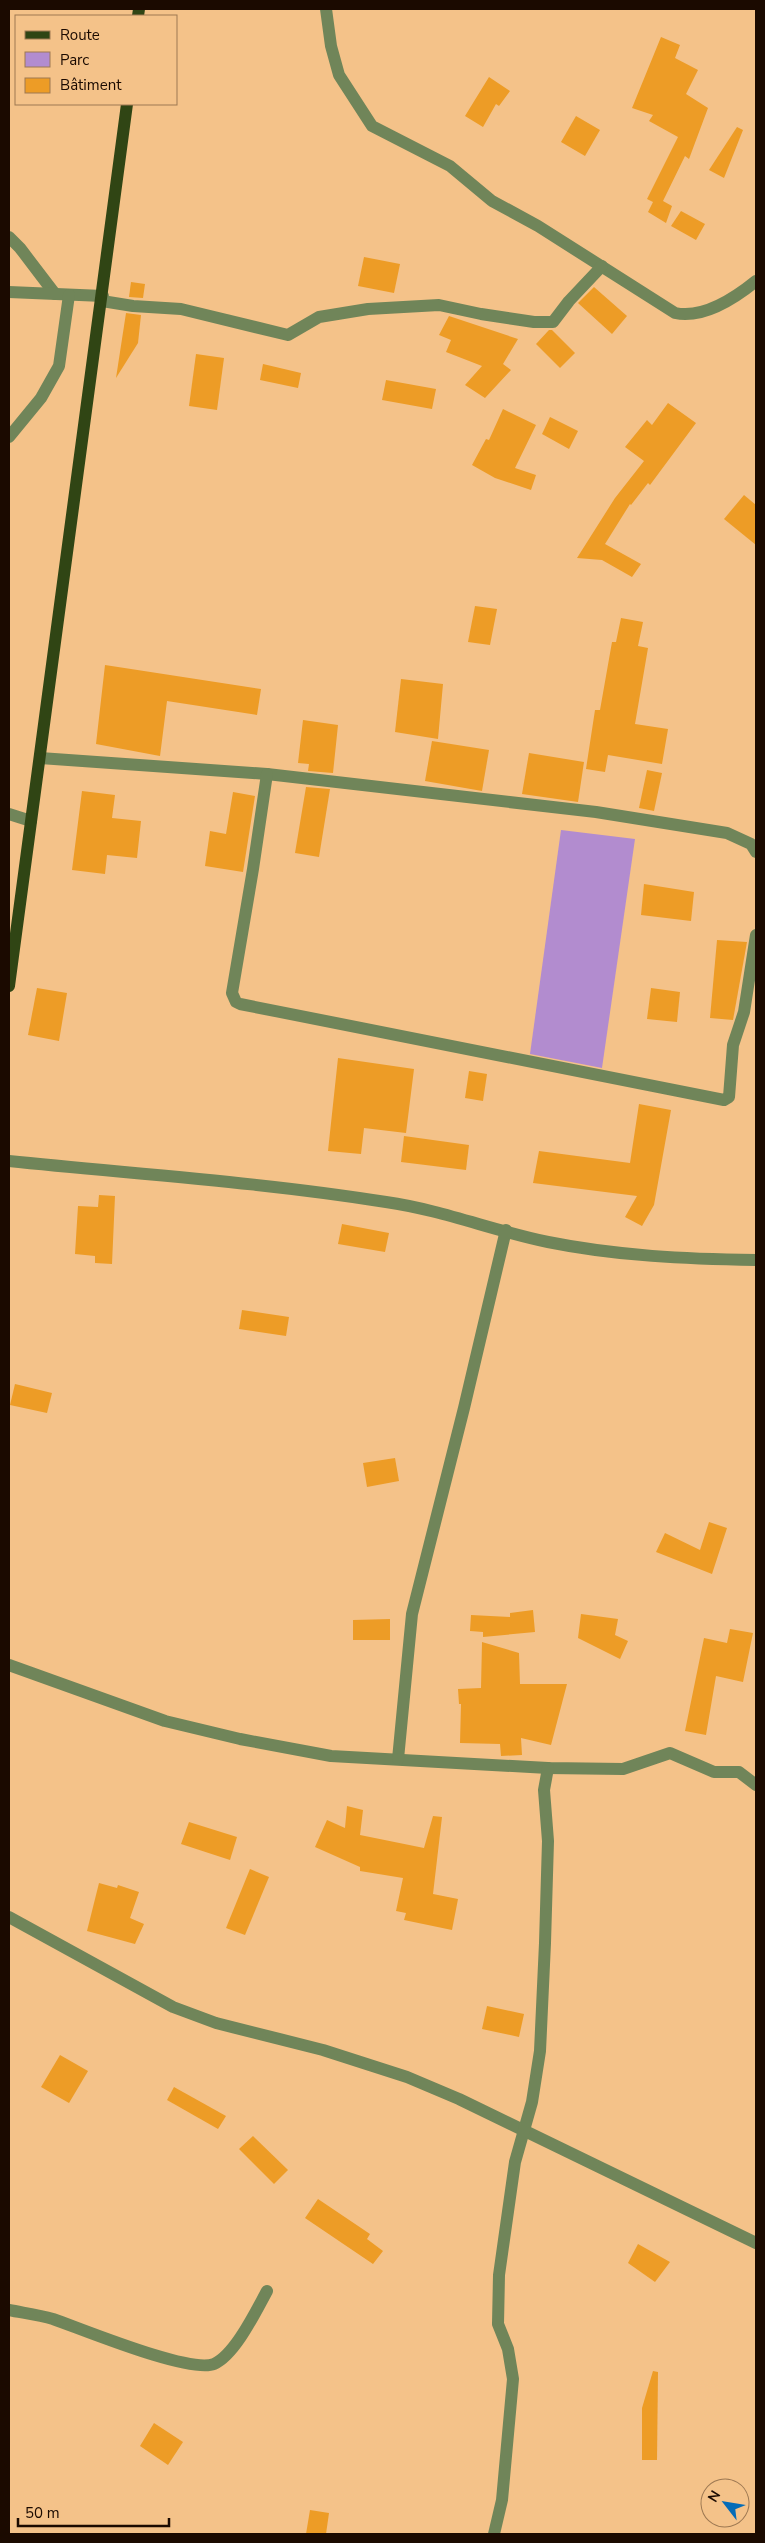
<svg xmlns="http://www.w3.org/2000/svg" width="765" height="2543" font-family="'Nunito Sans',sans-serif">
  <rect width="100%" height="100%" fill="#f4c289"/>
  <!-- green -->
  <path fill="#b28ccf" d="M561 830 635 839 602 1068 530 1054Z"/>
  <!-- building -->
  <g fill="#ed9c26">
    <path d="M661 37 680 45 675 58 698 70 686 94 708 108 689 159 685 156 663 201 672 206 666 223 648 212 653 202 647 199 678 137 649 121 653 115 632 108Z"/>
    <path d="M489 77 510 91 499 106 496 104 483 127 465 116Z"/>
    <path d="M576 116 600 130 585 156 561 142Z"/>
    <path d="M737 127 743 130 724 178 709 170Z"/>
    <path d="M681 211 705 224 696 240 671 226Z"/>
    <path d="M364 257 400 264 394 293 358 286Z"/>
    <path d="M131 282 145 284 143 298 129 297Z"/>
    <path d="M594 287 627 316 612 334 578 303Z"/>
    <path d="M126 313 141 315 138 343 116 378Z"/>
    <path d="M449 316 518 339 503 364 511 370 485 398 465 385 482 366 446 352 451 340 439 335Z"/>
    <path d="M549 330H552L575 353 560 368 536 344Z"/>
    <path d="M196 354 224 358 217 410 189 406Z"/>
    <path d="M263 364 301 373 298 388 260 380Z"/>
    <path d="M386 380 436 389 432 409 382 400Z"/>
    <path d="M668 403 696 423 650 485 648 483 631 505 630 504 605 544 641 564 632 577 602 560 577 558 615 498 644 461 625 447 647 420 652 425Z"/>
    <path d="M503 409 536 425 515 468 536 475 531 490 495 478 472 465 486 439 489 440Z"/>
    <path d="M550 417 578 431 569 449 542 434Z"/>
    <path d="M744 495 756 505V545L724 519Z"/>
    <path d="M475 606 497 609 490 645 468 642Z"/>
    <path d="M621 618 643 622 638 646 648 648 635 724 668 729 662 764 608 755 605 772 586 769 595 710H600L612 642H616Z"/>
    <path d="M105 665 261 689 257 715 167 701 160 756 96 744Z"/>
    <path d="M401 679 443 684 438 739 395 732Z"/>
    <path d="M303 720 338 725 333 773 308 771 309 764 298 763Z"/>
    <path d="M432 741 489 750 482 791 425 781Z"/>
    <path d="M529 753 584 762 578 802 522 794Z"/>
    <path d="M647 770 662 773 654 811 639 808Z"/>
    <path d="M306 787 330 789 319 857 295 853Z"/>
    <path d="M82 791 115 795 112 818 141 821 137 858 107 855 105 874 72 870Z"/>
    <path d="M233 792 255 796 243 872 205 866 210 831 226 834Z"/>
    <path d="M644 884 694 892 691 921 641 915Z"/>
    <path d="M717 940 747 942 733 1020 710 1018Z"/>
    <path d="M37 988 67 993 59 1041 28 1035Z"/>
    <path d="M651 988 680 992 677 1022 647 1019Z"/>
    <path d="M338 1058 414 1069 406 1133 364 1128 361 1154 328 1151Z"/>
    <path d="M469 1071 487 1074 483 1101 465 1098Z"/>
    <path d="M639 1104 671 1110 654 1205 642 1226 625 1217 637 1196 533 1183 539 1151 630 1163Z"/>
    <path d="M404 1136 469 1145 466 1170 401 1162Z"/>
    <path d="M99 1195 115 1196 112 1264 95 1263V1256L75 1254 78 1206 98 1207Z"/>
    <path d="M342 1224 389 1233 385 1252 338 1244Z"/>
    <path d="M242 1310 289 1317 286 1336 239 1329Z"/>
    <path d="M15 1384 52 1393 47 1413 10 1405Z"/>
    <path d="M395 1458 399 1481 367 1487 363 1463Z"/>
    <path d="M709 1522 727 1528 712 1574 656 1552 665 1533 700 1550Z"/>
    <path d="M533 1610 535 1632 483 1637V1632L470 1631 471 1615 510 1617V1613Z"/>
    <path d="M581 1614 618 1619 615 1635 628 1641 620 1659 578 1638Z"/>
    <path d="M390 1619V1640H353V1620Z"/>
    <path d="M730 1629 753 1633 743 1682 716 1676 706 1735 685 1731 704 1638 727 1643Z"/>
    <path d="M482 1642 519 1653 520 1684H567L551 1745 521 1738 522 1755 501 1756 500 1744 460 1743 461 1704H459L458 1689 481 1688Z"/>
    <path d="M347 1806 363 1810 360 1835 424 1848 433 1816 442 1817 433 1894 458 1899 452 1930 404 1920 406 1913 396 1911 403 1878 360 1871V1867L315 1847 327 1820 345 1828Z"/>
    <path d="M189 1822 237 1837 230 1860 181 1844Z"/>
    <path d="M250 1869 269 1877 245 1935 226 1928Z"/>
    <path d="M99 1883 117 1888 118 1885 139 1892 130 1918 144 1924 135 1944 87 1931Z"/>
    <path d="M487 2006 524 2014 519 2037 482 2029Z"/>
    <path d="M60 2055 88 2071 69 2103 41 2087Z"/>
    <path d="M174 2087 226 2116 218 2129 167 2100Z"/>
    <path d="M253 2136 288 2170 274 2184 239 2149Z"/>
    <path d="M318 2199 370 2234 367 2239 383 2251 373 2264 305 2218Z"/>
    <path d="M638 2244 670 2262 655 2282 628 2263Z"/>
    <path d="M653 2371 658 2372 657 2460H642V2408Z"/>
    <path d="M154 2423 183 2442 168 2465 140 2446Z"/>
    <path d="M310 2510 329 2513 326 2534H306Z"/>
  </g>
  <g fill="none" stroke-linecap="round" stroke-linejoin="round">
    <!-- minor -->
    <g stroke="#708559" stroke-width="12">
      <path d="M326 9 331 46 339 75 372 126 450 166 492 201 538 226 675 313C703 319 735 298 756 281"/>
      <path d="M9 237 20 248 55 294"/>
      <path d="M9 292 103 296"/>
      <path d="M102 301 133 306 181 309 288 335 319 317 368 309 439 305 481 314 534 322H553L569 301 602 266"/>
      <path d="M9 437 41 398 59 366 69 295"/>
      <path d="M40 758 267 774 596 812 727 833 751 844 756 852"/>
      <path d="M267 774 253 869 232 993 236 1002 240 1004 724 1100 729 1097 733 1045 744 1012 756 935"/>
      <path d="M9 814 31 821"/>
      <path d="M9 1161C134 1174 261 1182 386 1202 442 1210 494 1231 548 1242 617 1256 687 1259 756 1260"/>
      <path d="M9 1665 165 1721 240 1739 331 1756 548 1768 623 1769 670 1753 714 1772H739L756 1785"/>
      <path d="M398 1759 412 1614 464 1408 506 1230"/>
      <path d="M9 1917 173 2007 216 2023 323 2050 407 2077 459 2099 756 2243"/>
      <path d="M9 2310C24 2313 39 2315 53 2319 82 2329 190 2374 214 2364 235 2355 256 2311 267 2291"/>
      <path d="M494 2534 502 2500 513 2379 508 2349 498 2324 499 2275 515 2162 532 2102 540 2051 545 1943 548 1841 544 1790 548 1768"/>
    </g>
    <!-- major -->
    <g stroke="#304514" stroke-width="12">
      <path d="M138 16 139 9"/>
      <path d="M9 986 127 104"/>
    </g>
  </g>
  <!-- border -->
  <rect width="765" height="2543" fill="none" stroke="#1b0a00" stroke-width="20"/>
  <!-- legend -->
  <rect x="15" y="15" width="162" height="90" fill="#f4c289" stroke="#9d7852"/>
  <rect x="25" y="31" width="25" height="8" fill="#304514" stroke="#9d7852"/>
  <text x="60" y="40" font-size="15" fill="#1b0a00">Route</text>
  <rect x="25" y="52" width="25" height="15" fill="#b28ccf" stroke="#9d7852"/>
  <text x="60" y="65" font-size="15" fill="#1b0a00">Parc</text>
  <rect x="25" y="78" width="25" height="15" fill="#ed9c26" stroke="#9d7852"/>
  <text x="60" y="90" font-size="15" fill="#1b0a00">Bâtiment</text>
  <!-- north arrow -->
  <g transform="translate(725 2503) rotate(301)"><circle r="24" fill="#f4c289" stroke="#9d7852"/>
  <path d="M0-4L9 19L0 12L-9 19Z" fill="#046cb8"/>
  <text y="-8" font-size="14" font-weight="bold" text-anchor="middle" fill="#1b0a00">N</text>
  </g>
  <!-- scale -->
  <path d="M18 2518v8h151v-8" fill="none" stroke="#1b0a00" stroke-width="2.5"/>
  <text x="25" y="2518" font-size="15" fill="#1b0a00" stroke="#f4c289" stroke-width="4" paint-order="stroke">50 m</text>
</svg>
